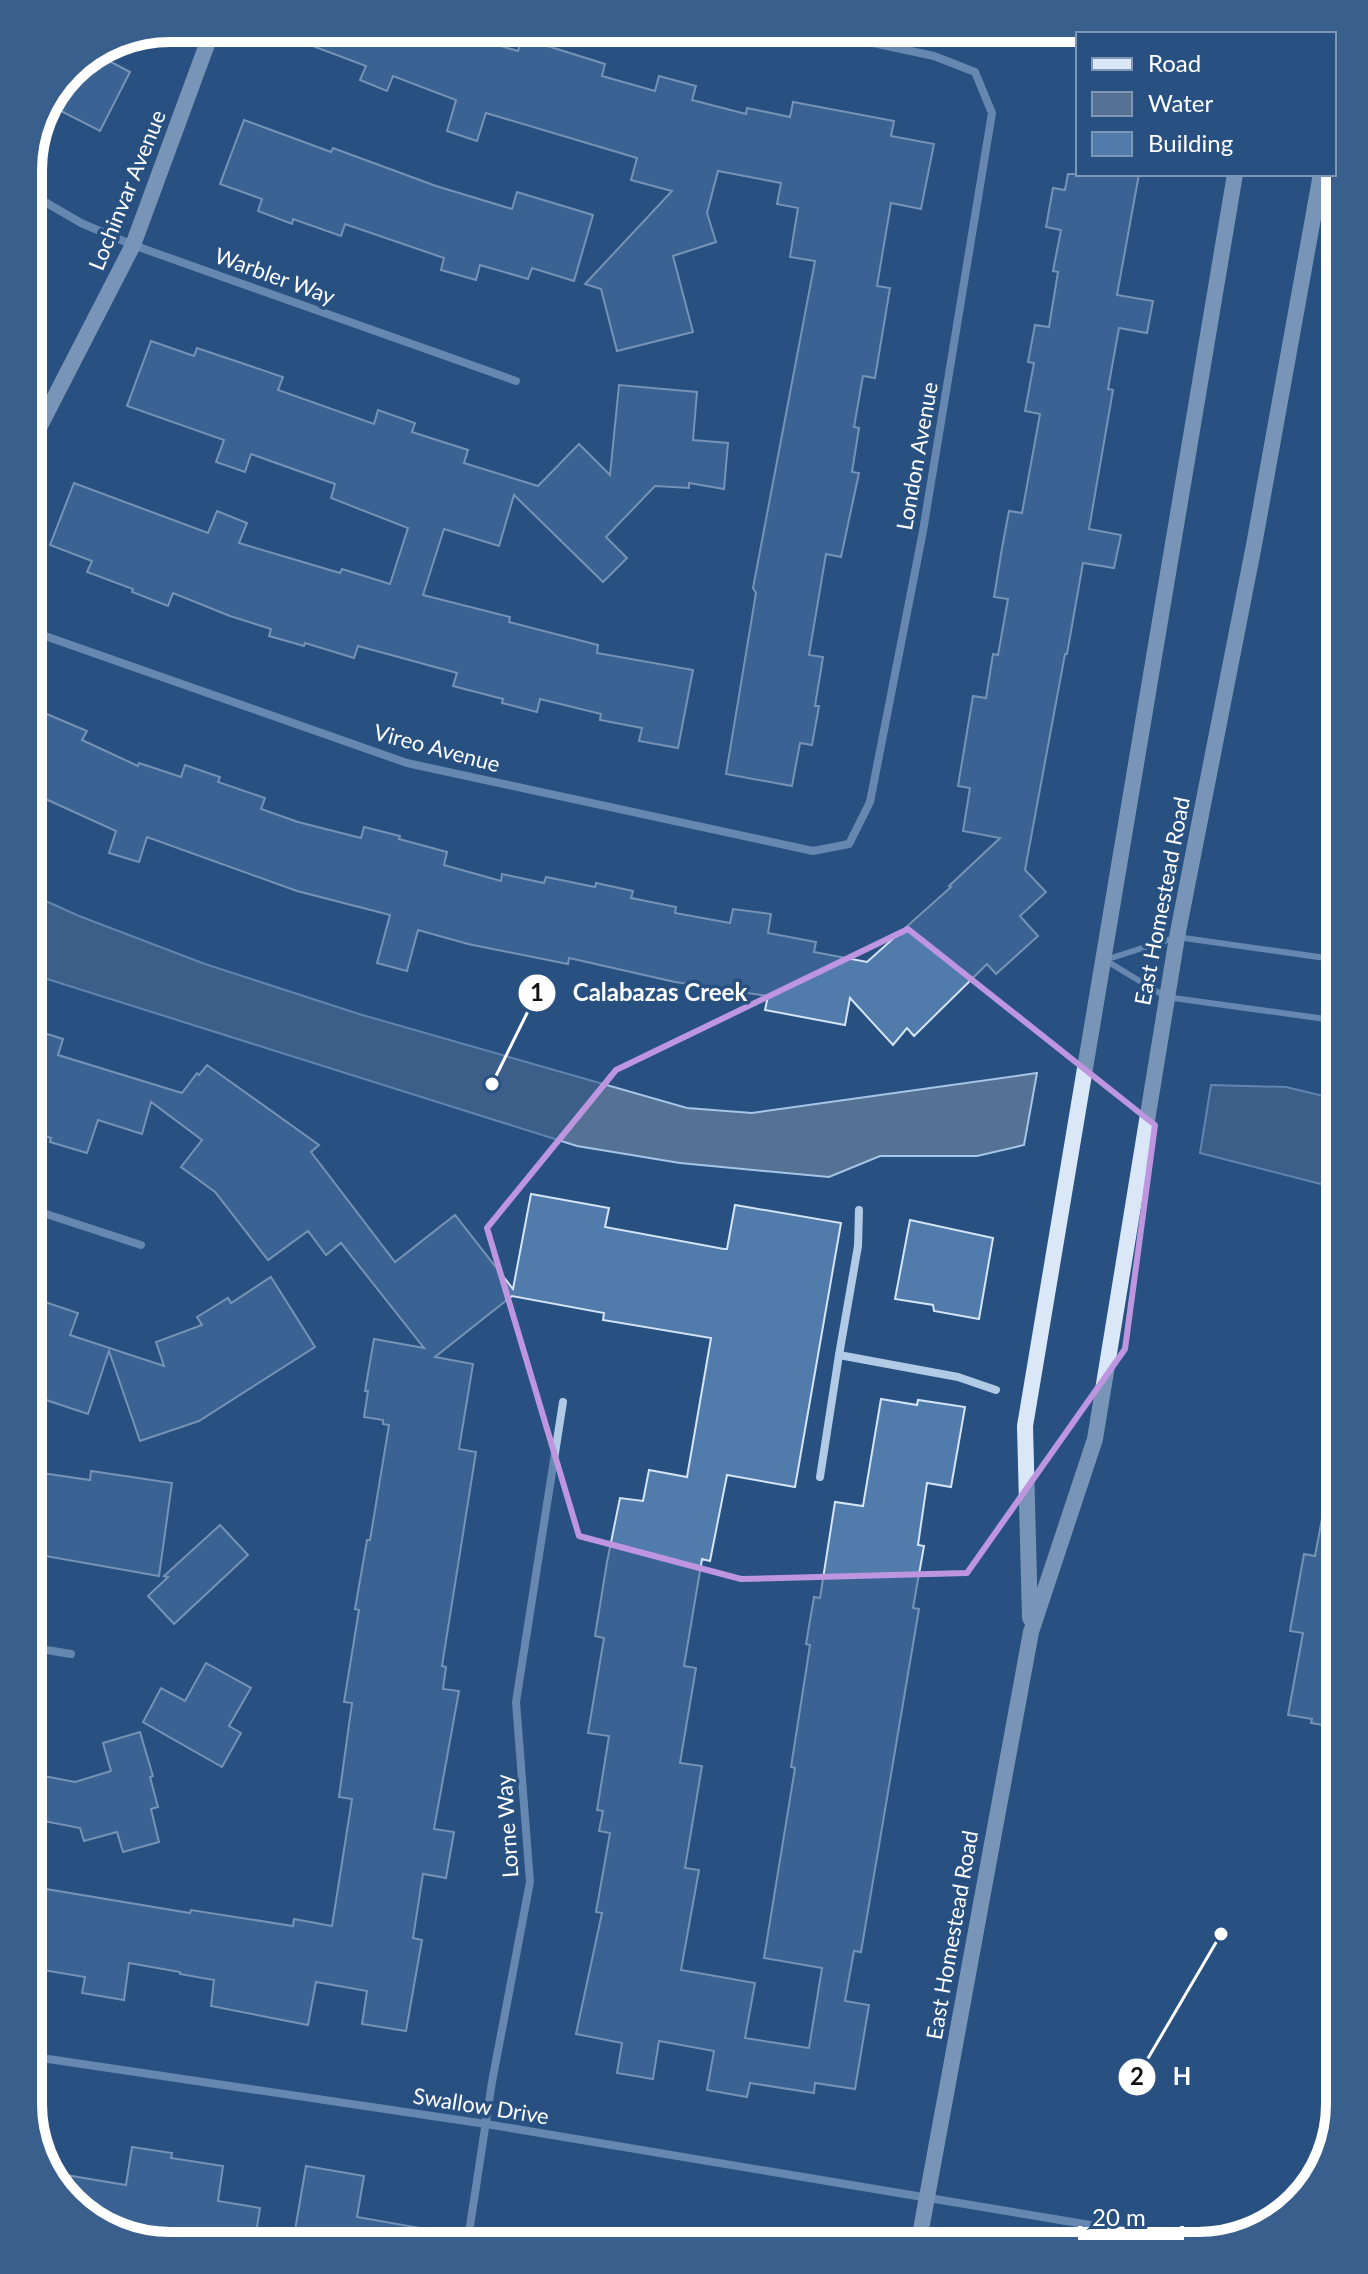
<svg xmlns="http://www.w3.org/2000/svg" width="1368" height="2274" font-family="Lato,sans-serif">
  <rect width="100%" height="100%" fill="#285182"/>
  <!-- water -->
  <g fill="#557295" stroke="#a6c5e7" stroke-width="2">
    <path d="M28 893 79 916 205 964 359 1014 687 1108 752 1113 1037 1073 1024 1145 977 1156H880L829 1177 680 1163 577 1146 28 973Z"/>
    <path d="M1211 1085 1286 1087 1340 1100V1189L1200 1153Z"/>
  </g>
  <!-- building -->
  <g fill="#517bab" stroke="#d4e4f5" stroke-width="2">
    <path d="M273 28H465L463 35 518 51 522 38 605 64 602 76 655 91 659 76 696 86 692 100 746 114 747 108 790 117 793 102 894 121 891 136 934 144 921 209 891 203 877 286 890 288 875 378 863 376 854 427 859 428 852 472 859 473 841 557 826 554 809 655 823 657 815 706H819L812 745 800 743 792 786 726 774 756 593 753 588 815 261 790 257 798 208 777 204 781 183 718 171 707 213 716 242 673 256 693 332 617 351 601 289 585 284 672 191 631 180 637 158 486 113 477 141 447 131 456 100 393 76 387 91 360 80 366 66 273 31Z"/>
    <path d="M94 53 130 72 100 131 53 107 70 69Z"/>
    <path d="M244 120 331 152 333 148 436 186 512 209 517 192 593 215 574 281 532 268 528 279 480 265 476 280 441 270 444 258 345 224 341 236 293 219 292 224 258 211 262 199 220 184Z"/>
    <path d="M1068 174H1139L1117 295 1153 301 1147 333 1119 328 1108 389 1113 390 1089 529 1121 535 1114 568 1083 563 1067 654H1065L1025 870 1046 892 1020 916 1038 936 996 974 987 964 914 1036 907 1028 893 1045 850 998 845 1025 765 1010 768 996 675 982 569 958 568 964 468 944 418 930 407 971 377 963 390 915 297 891 147 837 139 862 109 853 116 831 28 791V706L87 731 82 740 138 766 139 763 181 777 185 765 220 777 218 782 265 798 261 809 298 822 361 838 364 827 400 836 399 839 447 852 444 865 501 881 502 874 544 883 546 877 595 887 596 883 633 891 631 898 676 907 675 913 730 923 733 909 771 914 768 933 816 942 814 952 867 962 951 887 949 886 1000 838 963 831 970 788 958 786 973 696 986 698 993 654 998 655 1008 599 994 597 1002 548 1009 511 1022 513 1040 414 1025 411 1034 363 1028 362 1035 325 1049 327 1058 272 1053 271 1061 230 1046 227 1053 188 1065 190Z"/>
    <path d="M151 341 194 356 197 348 283 377 278 390 374 424 378 410 415 423 412 432 468 450 464 463 538 486 579 444 610 475 619 385 697 392 693 440 728 443 724 489 689 483V488L655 486 606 537 627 558 603 582 514 495 499 546 444 529 423 595 510 617 509 622 598 645 597 653 693 670 678 748 639 741 642 728 600 720 601 714 540 699 537 712 502 703 503 699 453 686 457 673 358 646 354 658 305 643 304 646 269 636 271 629 230 616 173 593 168 606 132 592 133 589 87 572 92 561 50 545 74 483 208 533 217 511 247 523 239 543 340 573 342 569 390 584 408 528 331 498 335 484 251 454 245 472 216 462 224 440 127 406Z"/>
    <path d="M28 1028 63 1039 58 1055 182 1093 197 1073 199 1075 207 1065 319 1145 311 1152 395 1262 455 1215 513 1289 531 1194 609 1208 605 1227 724 1249H727L735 1205 841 1223 795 1487 727 1475 710 1561 702 1559 684 1666 696 1668 680 1763 702 1766 685 1868 699 1870 681 1970 755 1983 745 2038 809 2048 822 1968 764 1958 795 1768 791 1767 806 1671 810 1645 806 1644 814 1597 820 1598 835 1502 863 1506 881 1399 917 1405 918 1400 965 1407 951 1487 927 1483 918 1545 924 1546 913 1608 919 1609 861 1952 854 1951 845 2001 869 2005 855 2089 815 2083 814 2093 750 2083 747 2097 707 2090 714 2051 659 2041 653 2079 617 2073 622 2043 576 2034 602 1913 596 1912 610 1833 599 1831 603 1811 597 1810 609 1736 588 1733 604 1638 595 1636 607 1562 620 1498 643 1501 649 1470 687 1477 711 1338 603 1320 604 1313 512 1296 435 1357 473 1364 459 1449 476 1452 442 1666 446 1667 443 1689 459 1691 434 1829 454 1832 446 1878 423 1874 413 1938 422 1940 406 2031 362 2024 367 1991 316 1982 308 2025 211 2006 214 1980 180 1974V1972L129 1963 124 2000 82 1993 85 1977 37 1969 40 1948 28 1946V1886L190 1913 191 1910 293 1926 294 1919 332 1926 352 1799 339 1797 352 1703 344 1702 359 1610 355 1609 367 1540H370L389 1425 383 1424V1420L364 1417 368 1391H365L374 1339 424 1348 341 1243 326 1255 308 1231 268 1260 215 1192 181 1167 202 1140 151 1102 142 1134 98 1120 87 1153 50 1142 51 1138 28 1131Z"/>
    <path d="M910 1220 993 1238 979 1319 934 1311 933 1305 895 1299Z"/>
    <path d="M271 1277 315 1347 199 1421 140 1441 109 1351 88 1414 28 1394V1332L39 1300 78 1313 70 1335 164 1366 156 1342 202 1325 197 1317 228 1298 231 1303Z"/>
    <path d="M28 1471 90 1480 91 1471 172 1483 159 1576 28 1553Z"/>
    <path d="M1326 1497 1340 1499V1728L1311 1723 1312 1719 1288 1715 1303 1633 1290 1631 1304 1554 1315 1556Z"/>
    <path d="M220 1525 248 1555 174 1624 148 1596 168 1577 164 1576Z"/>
    <path d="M206 1663 251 1688 229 1726 241 1733 222 1767 143 1722 161 1688 185 1701Z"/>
    <path d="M140 1732 153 1776 150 1777 158 1807 151 1809 159 1842 123 1852 117 1832 84 1841 80 1828 28 1818V1773L75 1782 111 1771 103 1743Z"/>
    <path d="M132 2147 172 2153 171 2158 223 2166 218 2201 260 2208 254 2246H162L92 2222 48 2172 126 2185Z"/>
    <path d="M306 2166 364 2176 357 2217 437 2231 436 2246H312L313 2240 294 2236Z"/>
  </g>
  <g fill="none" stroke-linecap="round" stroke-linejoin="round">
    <!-- lane -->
    <g stroke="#b1cae6" stroke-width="6">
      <path d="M1105 960 1166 997 1340 1021"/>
      <path d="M1105 960 1177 937 1340 960"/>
      <path d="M1075 2246 1079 2223"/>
    </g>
    <!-- street -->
    <g stroke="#b1cae6" stroke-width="8">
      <path d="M28 192 81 223 133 245 516 381"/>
      <path d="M28 630 407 763 813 851 849 844 870 802 923 531 992 113 975 72 934 56 803 28"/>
      <path d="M28 1208 141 1245"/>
      <path d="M859 1210 858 1246 839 1355 958 1377 996 1390"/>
      <path d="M820 1477 839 1355"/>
      <path d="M28 1647 71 1654"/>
      <path d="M28 2056 486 2124 1204 2244"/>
      <path d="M467 2246 492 2082 530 1882 516 1702 563 1402"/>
    </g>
    <!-- secondary -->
    <g stroke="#dae7f6" stroke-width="16">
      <path d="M28 449 133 245 213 28"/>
      <path d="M1030 1618 1025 1426 1235 174"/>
      <path d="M918 2246 1031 1632 1095 1439 1177 937 1254 545 1321 174"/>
    </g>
  </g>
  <!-- marked area -->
  <path d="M0 0H1368V2274H0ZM908 929 1155 1125 1125 1349 967 1573 741 1579 579 1536 487 1228 616 1070Z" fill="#285182" fill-opacity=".55" fill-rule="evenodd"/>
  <path fill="none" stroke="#bd96df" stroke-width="6" stroke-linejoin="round" d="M908 929 1155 1125 1125 1349 967 1573 741 1579 579 1536 487 1228 616 1070Z"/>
  <g text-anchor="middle" stroke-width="7" stroke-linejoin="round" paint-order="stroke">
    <!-- street labels -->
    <g font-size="22" fill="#fff" stroke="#285182">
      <text transform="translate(127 190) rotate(-68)" y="8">Lochinvar Avenue</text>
      <text transform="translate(275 276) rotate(20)" y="8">Warbler Way</text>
      <text transform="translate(917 456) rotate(-80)" y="8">London Avenue</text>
      <text transform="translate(437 748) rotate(15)" y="8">Vireo Avenue</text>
      <text transform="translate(1162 901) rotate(-79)" y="8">East Homestead Road</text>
      <text transform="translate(507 1826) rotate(-94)" y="8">Lorne Way</text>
      <text transform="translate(952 1935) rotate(-80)" y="8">East Homestead Road</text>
      <text transform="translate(481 2106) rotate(9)" y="8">Swallow Drive</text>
    </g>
  </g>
  <!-- crop -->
  <path d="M0 0H1368V2274H0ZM170 42H1198A128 128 0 0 1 1326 170V2104A128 128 0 0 1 1198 2232H170A128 128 0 0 1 42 2104V170A128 128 0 0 1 170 42Z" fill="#395f8c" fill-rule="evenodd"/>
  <path fill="none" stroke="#fff" stroke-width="10" d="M170 42H1198A128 128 0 0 1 1326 170V2104A128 128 0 0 1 1198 2232H170A128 128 0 0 1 42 2104V170A128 128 0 0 1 170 42Z"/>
  <!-- callouts -->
  <path fill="none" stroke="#fff" stroke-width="3" d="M492 1084L537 993M1221 1934L1137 2077"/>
  <g fill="#fff" stroke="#285182" stroke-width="3">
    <circle cx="492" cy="1084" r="8"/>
    <circle cx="1221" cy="1934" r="8"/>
    <circle cx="537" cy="993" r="20"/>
    <circle cx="1137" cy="2077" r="20"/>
  </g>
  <g font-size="24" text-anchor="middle" font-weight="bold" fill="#111">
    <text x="537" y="1001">1</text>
    <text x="1137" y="2085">2</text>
  </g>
  <g font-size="24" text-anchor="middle" font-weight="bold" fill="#fff" stroke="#285182" stroke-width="7" stroke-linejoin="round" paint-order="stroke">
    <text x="660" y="1001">Calabazas Creek</text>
    <text x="1182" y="2085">H</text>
  </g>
  <!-- legend -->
  <rect x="1076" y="32" width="260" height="144" fill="#285182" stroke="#7e97b4" stroke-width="2"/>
  <rect x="1092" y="58" width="40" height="12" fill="#dae7f6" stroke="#7e97b4" stroke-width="2"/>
  <text x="1148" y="72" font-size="24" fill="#ffffff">Road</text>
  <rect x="1092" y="92" width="40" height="24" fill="#557295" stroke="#7e97b4" stroke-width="2"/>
  <text x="1148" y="112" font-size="24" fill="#ffffff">Water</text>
  <rect x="1092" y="132" width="40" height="24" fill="#517bab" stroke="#7e97b4" stroke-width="2"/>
  <text x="1148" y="152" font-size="24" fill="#ffffff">Building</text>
  <!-- scale -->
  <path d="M1080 2226v12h102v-12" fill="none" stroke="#ffffff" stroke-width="4"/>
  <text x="1092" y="2226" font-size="24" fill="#ffffff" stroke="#285182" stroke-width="6" paint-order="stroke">20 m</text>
</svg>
